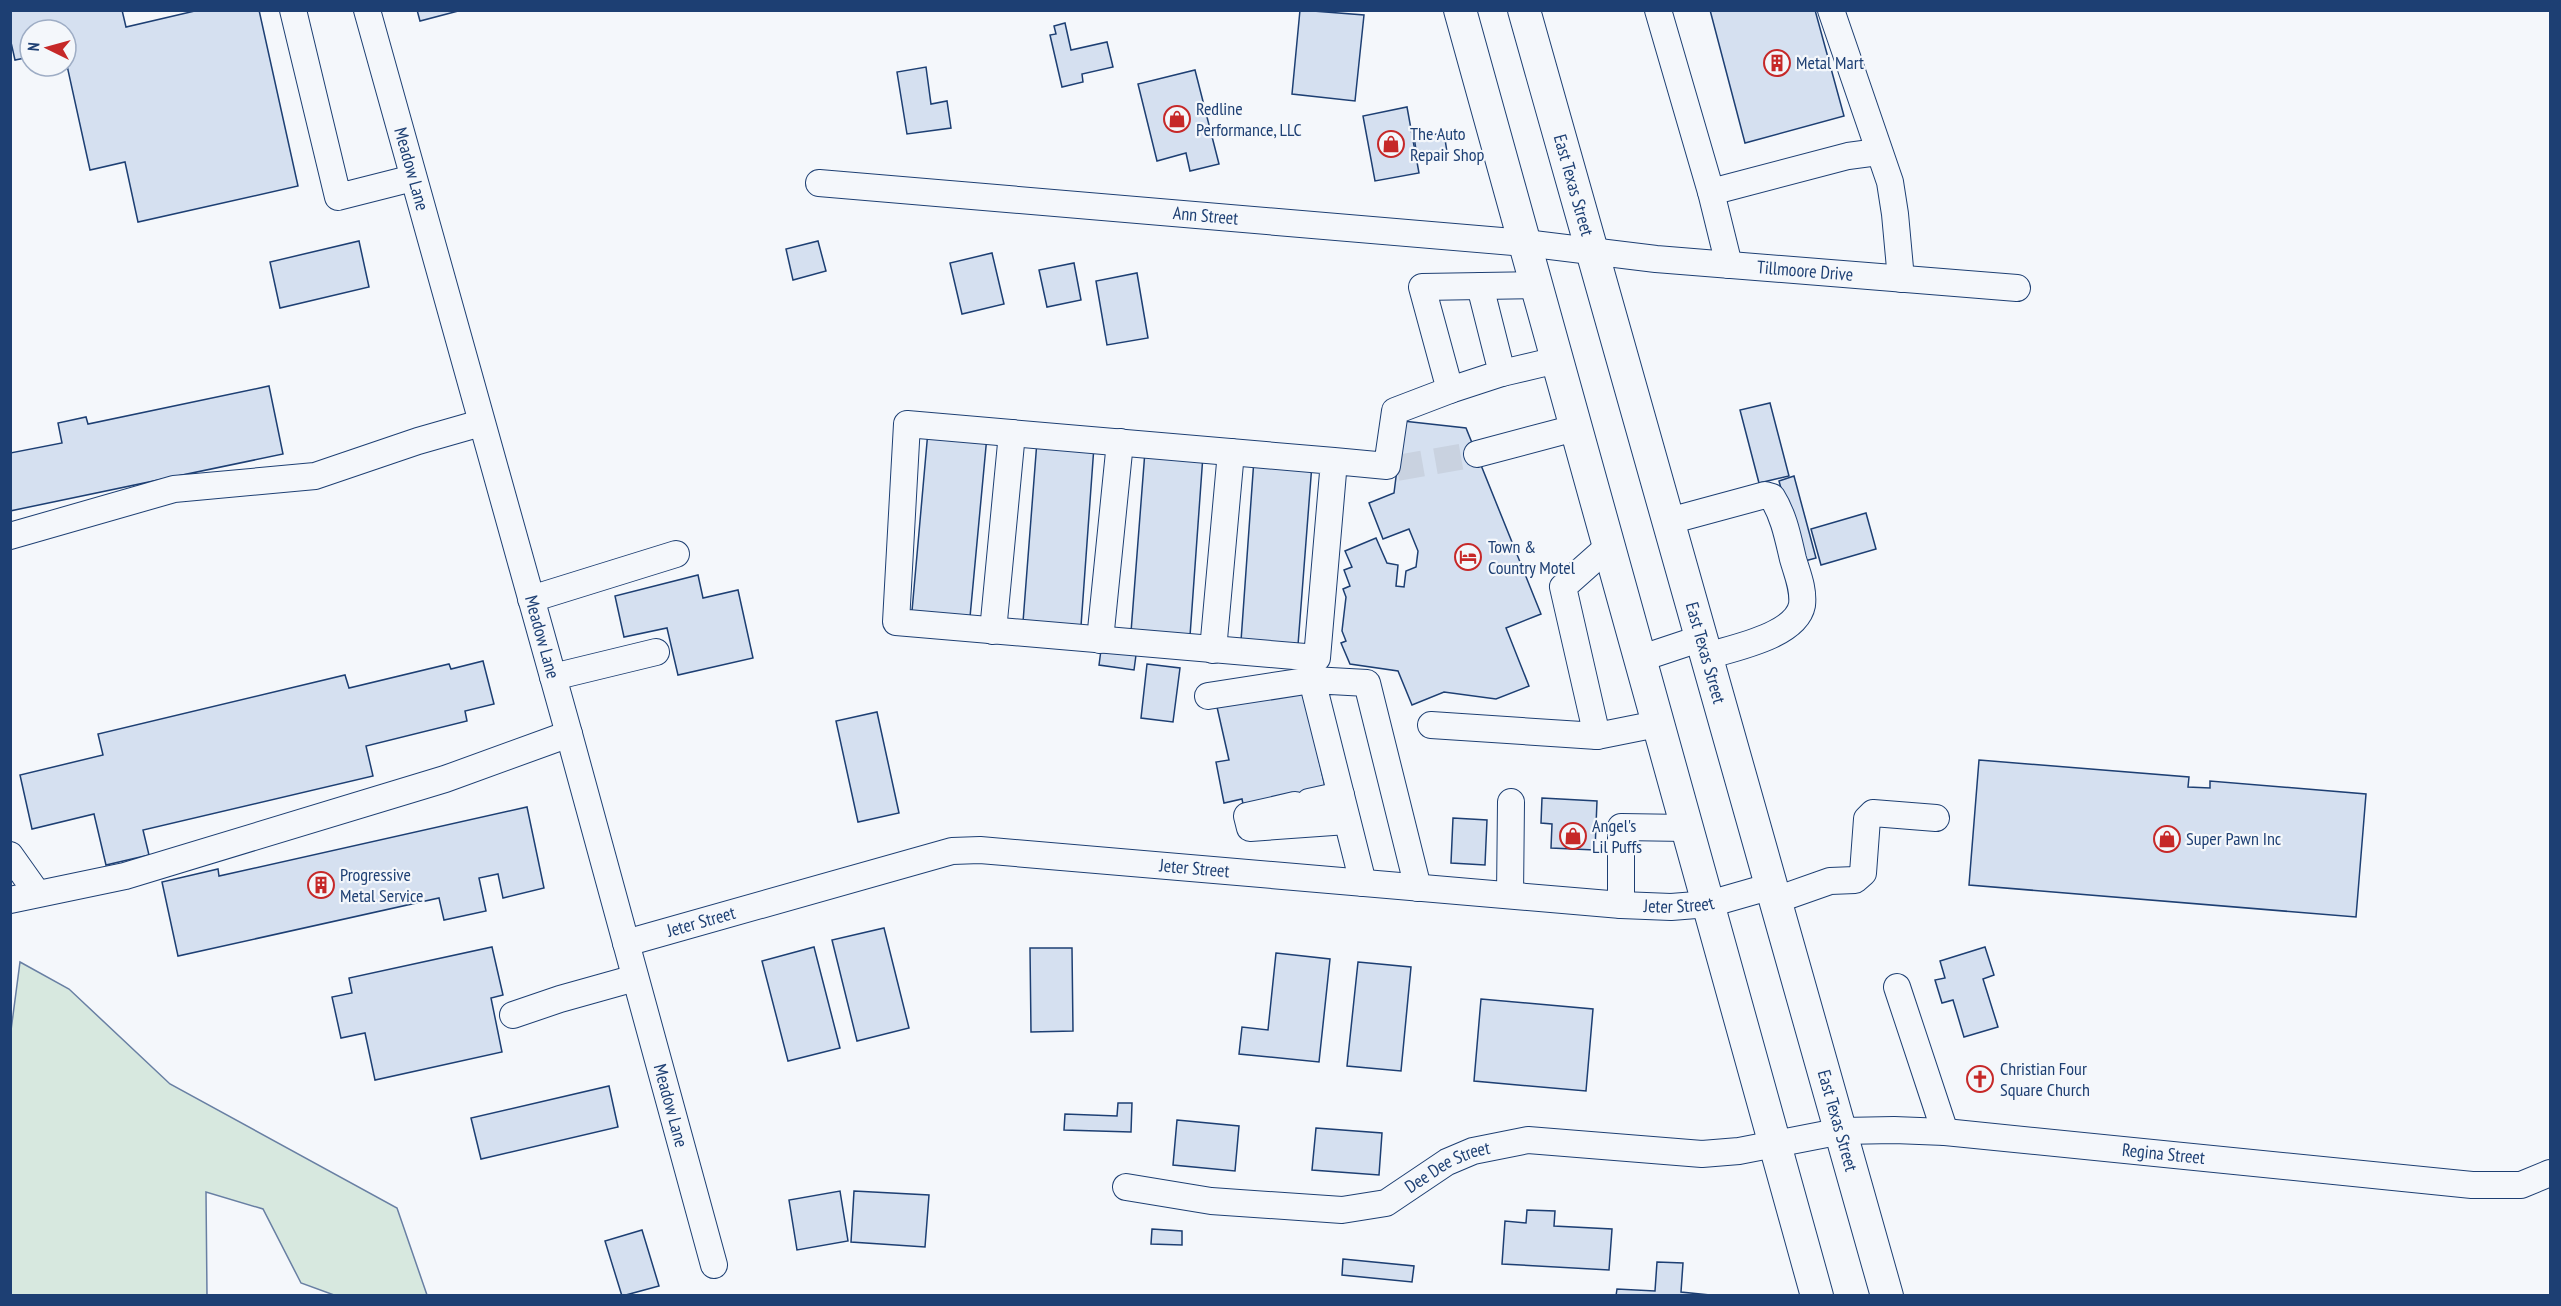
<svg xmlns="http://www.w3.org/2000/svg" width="2561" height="1306" font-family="'PT Sans Narrow',sans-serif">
  <rect width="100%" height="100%" fill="#f4f7fb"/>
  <!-- green -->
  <path fill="#d7e8df" stroke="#687fa3" stroke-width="1.5" d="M20 962 69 989 170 1084 397 1208 427 1295H334L301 1283 263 1209 206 1192 207 1295H11L10 1038Z"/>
  <!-- building -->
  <g fill="#d5e0f0" stroke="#1d3f73" stroke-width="1.5">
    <path d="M10 10H122L126 27 199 10H259L298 186 138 222 125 162 90 170 66 61V30H30V57L15 60 10 38Z"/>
    <path d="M417 10H462L420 21Z"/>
    <path d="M1300 10 1364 15 1355 101 1292 94Z"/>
    <path d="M1710 10H1815L1844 116 1745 143Z"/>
    <path d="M1065 23 1071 50 1107 42 1113 67 1082 74 1083 82 1062 87 1050 35 1056 34 1054 26Z"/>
    <path d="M926 67 931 104 947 101 951 128 907 134 897 72Z"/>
    <path d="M1195 70 1219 164 1190 171 1186 153 1157 161 1138 84Z"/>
    <path d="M1407 107 1419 173 1375 181 1363 116Z"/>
    <path d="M1444 133 1447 152 1417 156 1414 137Z"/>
    <path d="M359 241 369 287 280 308 270 262Z"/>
    <path d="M818 241 826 271 793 280 786 249Z"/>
    <path d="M992 253 1004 304 962 314 950 263Z"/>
    <path d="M1074 263 1081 300 1047 307 1039 270Z"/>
    <path d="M1137 273 1148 338 1107 345 1096 281Z"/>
    <path d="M269 386 283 454 10 511V453L62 443 58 423 86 417 88 424Z"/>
    <path d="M1770 403 1789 476 1759 483 1740 410Z"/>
    <path d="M1403 421 1466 428 1541 614 1506 628 1529 686 1496 699 1444 692 1412 705 1398 671 1350 664 1341 643 1346 641 1342 631 1346 597 1343 589 1350 586 1344 570 1352 567 1345 551 1376 538 1387 563 1398 565 1396 586 1404 587 1406 571 1416 567 1418 551 1409 529 1383 539 1369 503 1394 493Z"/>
    <path d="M928 431 987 436 970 617 912 611Z"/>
    <path d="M1037 441 1094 446 1081 626 1023 622Z"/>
    <path d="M1145 451 1203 455 1190 636 1131 632Z"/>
    <path d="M1254 459 1312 464 1298 645 1241 641Z"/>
    <path d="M1794 476 1816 558 1801 562 1779 481Z"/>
    <path d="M1866 513 1876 549 1821 565 1811 529Z"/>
    <path d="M698 575 703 598 738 590 753 658 678 675 667 628 624 637 615 596Z"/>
    <path d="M1101 650 1136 655 1134 670 1099 665Z"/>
    <path d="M483 661 494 704 465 711 467 721 366 746 373 776 143 830 149 855 106 865 94 814 32 829 20 775 103 755 98 734 345 675 349 688 449 664 451 669Z"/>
    <path d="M1147 664 1180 668 1173 722 1141 718Z"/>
    <path d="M1303 689 1326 791 1244 809 1242 799 1224 803 1216 762 1229 760 1217 707Z"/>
    <path d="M877 712 899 813 858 822 836 721Z"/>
    <path d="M1979 760 2189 777 2188 787 2210 788V781L2366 794 2356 917 1969 885Z"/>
    <path d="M1542 798 1597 801 1595 850 1551 848 1552 824 1541 823Z"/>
    <path d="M527 807 544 888 503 898 498 874 479 878 486 911 444 920 439 898 178 956 162 882 218 869 219 876Z"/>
    <path d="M1453 818 1487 820 1485 865 1451 863Z"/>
    <path d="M884 928 909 1028 857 1041 832 940Z"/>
    <path d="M492 947 503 995 491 998 502 1052 375 1080 365 1033 341 1038 332 997 352 993 349 978Z"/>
    <path d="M814 947 840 1048 788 1061 762 961Z"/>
    <path d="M1985 947 1994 975 1983 979 1998 1027 1964 1037 1953 1000 1942 1003 1935 980 1945 978 1940 961Z"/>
    <path d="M1030 948H1072L1073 1031 1031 1032Z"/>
    <path d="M1276 953 1330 959 1319 1062 1239 1054 1242 1027 1268 1030Z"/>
    <path d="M1358 962 1411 967 1401 1071 1347 1066Z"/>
    <path d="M1481 999 1593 1009 1586 1091 1474 1081Z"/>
    <path d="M609 1086 618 1127 481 1159 471 1118Z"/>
    <path d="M1118 1103H1132L1131 1132 1064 1130 1065 1114 1117 1116Z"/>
    <path d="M1177 1120 1239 1126 1235 1171 1173 1165Z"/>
    <path d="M1316 1128 1382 1133 1379 1175 1312 1170Z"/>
    <path d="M840 1191 848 1241 797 1250 789 1200Z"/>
    <path d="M854 1191 929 1195 925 1247 851 1242Z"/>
    <path d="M1527 1210 1555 1211 1554 1226 1612 1229 1609 1270 1502 1264 1505 1221 1526 1223Z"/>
    <path d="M1152 1229 1182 1231V1245L1151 1244Z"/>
    <path d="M642 1230 659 1286 622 1296 605 1241Z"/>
    <path d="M1343 1259 1414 1266 1412 1282 1342 1275Z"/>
    <path d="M1657 1262 1683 1263 1681 1292 1720 1296H1616L1617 1289 1655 1291Z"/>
  </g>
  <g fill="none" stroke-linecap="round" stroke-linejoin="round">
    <!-- minor-tunnel -->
    <path stroke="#c9d2e0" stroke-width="26" stroke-dasharray="26 13" stroke-linecap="butt" d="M1397 468 1477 454"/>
    <defs>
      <g id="minor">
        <path d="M293 10 338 197 413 178"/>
        <path id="s1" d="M367 10 569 734 714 1265"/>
        <path d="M1658 10 1711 192 1729 265"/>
        <path d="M1831 10 1890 182 1895 214 1901 279"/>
        <path id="s2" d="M819 183 1525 243 1656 259 2017 288"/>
        <path d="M1711 192 1848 156 1878 152"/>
        <path d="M1502 373 1557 360"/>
        <path d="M1450 390 1502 373 1480 286"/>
        <path d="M1477 454 1575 428"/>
        <path d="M1334 461 1317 658 896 622 907 424 1334 461 1387 466 1395 411 1450 390 1422 287 1536 285"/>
        <path d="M1669 521 1765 495 1772 497C1784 516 1788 538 1793 559 1797 573 1804 589 1802 605 1796 636 1733 648 1707 656"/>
        <path d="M10 536 174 489 315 476 418 441 481 423"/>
        <path d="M531 599 676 554"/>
        <path d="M993 631 1012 433"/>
        <path d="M1100 640 1120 442"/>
        <path d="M1213 650 1231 452"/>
        <path d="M1639 659 1702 638"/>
        <path d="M553 677 656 652"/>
        <path d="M1208 696 1312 680"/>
        <path d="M1431 725 1597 736 1563 587 1608 547"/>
        <path d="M1597 736 1657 724"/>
        <path d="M1309 802 1341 795"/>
        <path d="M1295 805 1247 816 1250 828 1347 821"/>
        <path d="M10 855 37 893"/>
        <path d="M1363 883 1312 680 1367 683 1418 888"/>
        <path d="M1510 895 1511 802"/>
        <path d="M10 900 125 876 445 779 569 734"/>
        <path d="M1776 900 1830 881 1855 880 1863 873 1867 819 1873 813 1936 818"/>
        <path d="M1621 905V827L1686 828"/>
        <path id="s3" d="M626 943 952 851 980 850 1621 905 1671 907 1709 904 1772 886"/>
        <path d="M1897 987 1945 1132"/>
        <path d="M513 1015 560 999 635 978"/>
        <path id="s4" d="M1126 1187 1211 1201 1342 1210 1386 1203 1447 1162 1473 1151 1528 1140 1702 1154 1739 1151 1842 1131 1894 1130 1945 1132 2472 1185H2521L2550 1173"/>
      </g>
      <g id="major">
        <path d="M1460 10 1817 1296"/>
        <path id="s5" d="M1524 10 1887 1296"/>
      </g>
    </defs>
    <!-- minor casing -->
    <use href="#minor" stroke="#1d3f73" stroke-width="28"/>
    <!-- major casing -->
    <use href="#major" stroke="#1d3f73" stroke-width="34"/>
    <!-- minor -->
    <use href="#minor" stroke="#f4f7fb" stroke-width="26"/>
    <!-- major -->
    <use href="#major" stroke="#f4f7fb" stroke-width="32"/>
  </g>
  <!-- icons -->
  <defs>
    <symbol id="building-ring" viewBox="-11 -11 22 22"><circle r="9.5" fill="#f4f7fb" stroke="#c62828" stroke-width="1.5"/><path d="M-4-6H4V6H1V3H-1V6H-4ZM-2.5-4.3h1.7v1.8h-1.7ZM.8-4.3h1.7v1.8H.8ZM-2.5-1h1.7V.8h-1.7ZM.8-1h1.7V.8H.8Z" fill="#c62828"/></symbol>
    <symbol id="shop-ring" viewBox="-11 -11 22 22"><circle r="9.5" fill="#f4f7fb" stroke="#c62828" stroke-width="1.5"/><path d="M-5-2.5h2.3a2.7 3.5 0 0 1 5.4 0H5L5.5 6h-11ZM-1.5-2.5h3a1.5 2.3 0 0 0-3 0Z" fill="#c62828"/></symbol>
    <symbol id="hotel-ring" viewBox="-11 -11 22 22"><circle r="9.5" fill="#f4f7fb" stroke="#c62828" stroke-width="1.5"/><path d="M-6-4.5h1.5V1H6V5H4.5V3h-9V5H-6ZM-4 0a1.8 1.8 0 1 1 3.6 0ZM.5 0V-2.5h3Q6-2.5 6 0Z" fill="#c62828"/></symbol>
    <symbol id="church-ring" viewBox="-11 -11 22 22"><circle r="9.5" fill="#f4f7fb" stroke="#c62828" stroke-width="1.5"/><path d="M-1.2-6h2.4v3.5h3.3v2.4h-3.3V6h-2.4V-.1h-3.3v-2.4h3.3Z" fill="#c62828"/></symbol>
  </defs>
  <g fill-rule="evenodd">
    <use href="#building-ring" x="1762" y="48" width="30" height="30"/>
    <use href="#shop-ring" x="1162" y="104" width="30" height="30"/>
    <use href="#shop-ring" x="1376" y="129" width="30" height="30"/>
    <use href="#hotel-ring" x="1453" y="542" width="30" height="30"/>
    <use href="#shop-ring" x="1558" y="821" width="30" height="30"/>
    <use href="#shop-ring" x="2152" y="824" width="30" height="30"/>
    <use href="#building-ring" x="306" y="870" width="30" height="30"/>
    <use href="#church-ring" x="1965" y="1064" width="30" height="30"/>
  </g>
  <g text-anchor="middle" stroke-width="4.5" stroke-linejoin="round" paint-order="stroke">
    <!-- poi labels -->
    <g font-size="18" fill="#1d3f73" stroke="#f4f7fb" text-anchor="start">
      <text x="1796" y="69">Metal Mart</text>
      <text x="1196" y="115">Redline<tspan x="1196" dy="21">Performance, LLC</tspan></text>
      <text x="1410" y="140">The Auto<tspan x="1410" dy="21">Repair Shop</tspan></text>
      <text x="1488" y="553">Town &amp;<tspan x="1488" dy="21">Country Motel</tspan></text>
      <text x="1592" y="832">Angel's<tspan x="1592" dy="21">Lil Puffs</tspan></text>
      <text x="2186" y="845">Super Pawn Inc</text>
      <text x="340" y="881">Progressive<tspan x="340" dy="21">Metal Service</tspan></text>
      <text x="2000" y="1075">Christian Four<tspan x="2000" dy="21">Square Church</tspan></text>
    </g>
    <!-- street labels -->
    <g font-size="18" fill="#1d3f73" stroke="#f4f7fb">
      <text dy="6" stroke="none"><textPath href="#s1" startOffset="165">Meadow Lane</textPath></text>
      <text dy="6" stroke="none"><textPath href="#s5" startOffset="182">East Texas Street</textPath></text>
      <text dy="6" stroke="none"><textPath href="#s2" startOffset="388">Ann Street</textPath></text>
      <text dy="6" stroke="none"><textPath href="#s2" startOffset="990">Tillmoore Drive</textPath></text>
      <text dy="6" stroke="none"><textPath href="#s1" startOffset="651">Meadow Lane</textPath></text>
      <text dy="6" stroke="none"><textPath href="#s5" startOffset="668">East Texas Street</textPath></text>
      <text dy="6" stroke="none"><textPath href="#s3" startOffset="582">Jeter Street</textPath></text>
      <text dy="6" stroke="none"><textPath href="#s3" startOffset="1068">Jeter Street</textPath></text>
      <text dy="6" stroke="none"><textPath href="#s3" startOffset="78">Jeter Street</textPath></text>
      <text dy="6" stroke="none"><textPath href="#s1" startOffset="1137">Meadow Lane</textPath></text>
      <text dy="6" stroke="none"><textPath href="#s5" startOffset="1154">East Texas Street</textPath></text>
      <text dy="6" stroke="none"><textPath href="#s4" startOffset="1059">Regina Street</textPath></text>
      <text dy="6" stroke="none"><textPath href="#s4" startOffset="334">Dee Dee Street</textPath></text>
    </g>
  </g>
  <!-- border -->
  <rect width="2561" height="1306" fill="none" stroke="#1d3f73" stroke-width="24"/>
  <!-- north arrow -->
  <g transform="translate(48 48) rotate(275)"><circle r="28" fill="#f4f7fb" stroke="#9eadc5" stroke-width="1.5"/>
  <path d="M0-4.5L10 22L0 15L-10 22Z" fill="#c62828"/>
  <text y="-9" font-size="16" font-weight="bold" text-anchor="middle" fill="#1d3f73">N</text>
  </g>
</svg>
